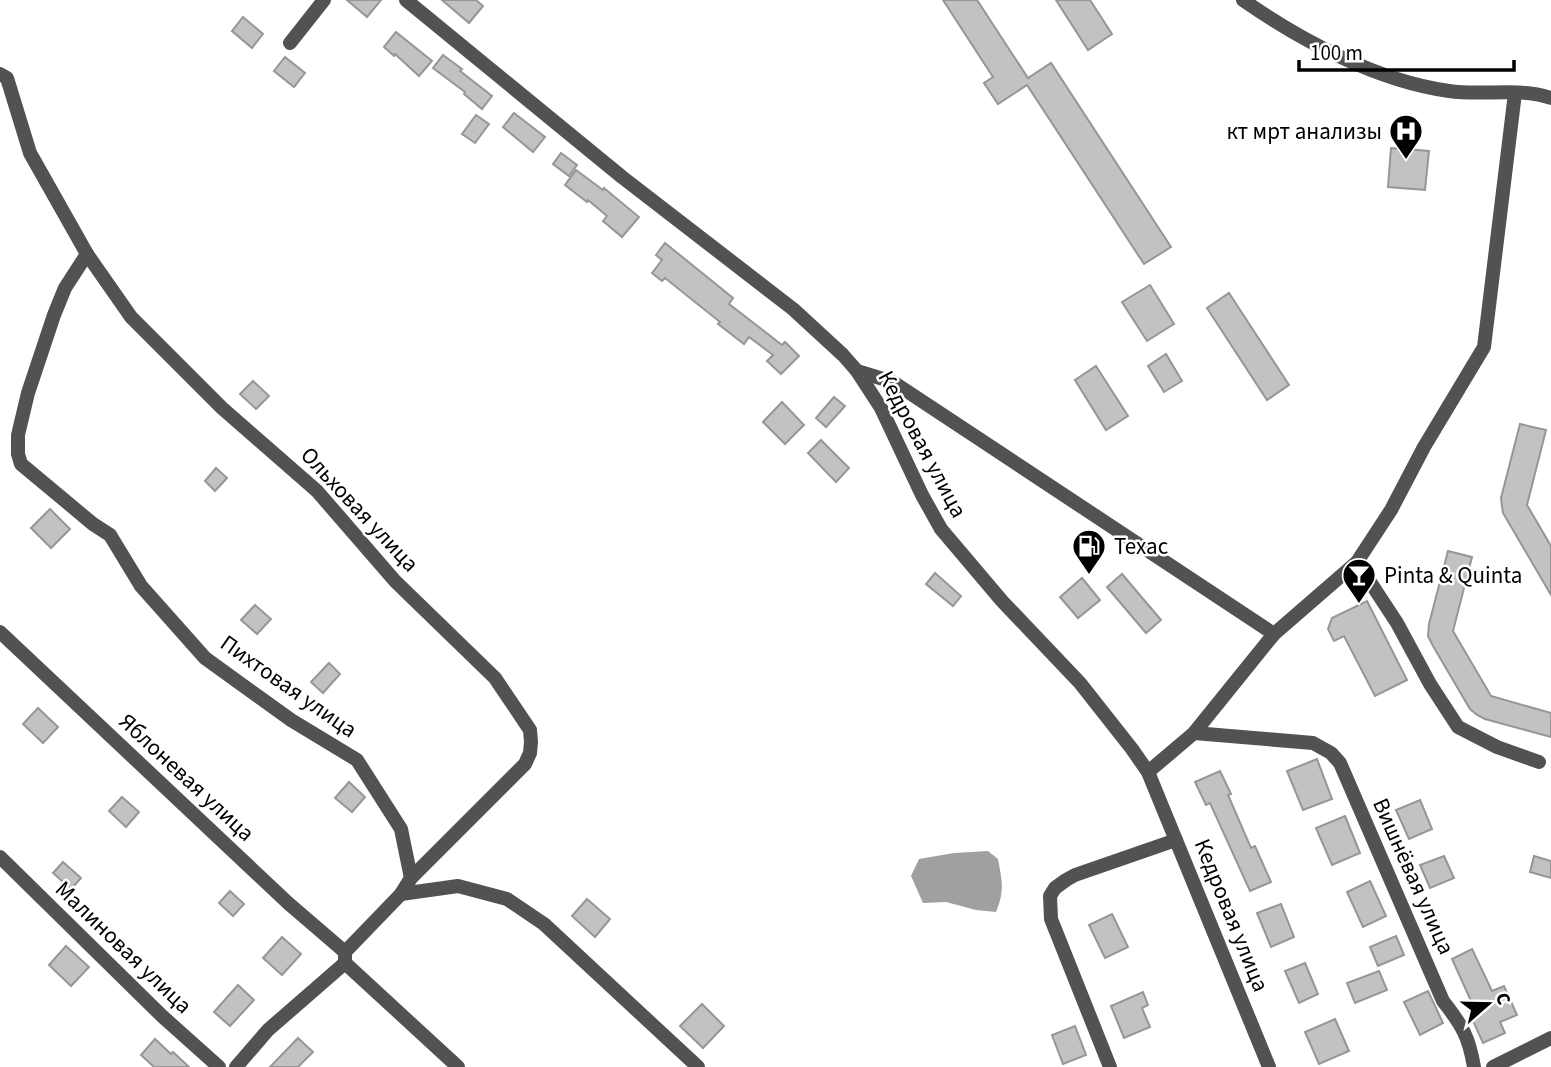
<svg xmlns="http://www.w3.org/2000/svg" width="1551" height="1067" font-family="'Source Sans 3',sans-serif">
  <rect width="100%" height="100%" fill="#fff"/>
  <!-- water -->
  <path fill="#a0a0a0" d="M988 851 998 859C1002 881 1005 891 996 912L976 910 946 902 923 903 911 876 919 859 954 853Z"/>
  <!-- building -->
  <g fill="#c2c2c2" stroke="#969696" stroke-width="2">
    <path d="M347 0H381L367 17Z"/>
    <path d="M442 0H476L483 6 469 23Z"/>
    <path d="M943 0H977L1028 78 1051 63 1171 247 1144 264 1027 85 998 104 984 83 993 77Z"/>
    <path d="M1056 0H1090L1112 34 1088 50Z"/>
    <path d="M243 17 263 34 252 48 232 31Z"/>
    <path d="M396 32 432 61 419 76 395 54 394 56 384 47Z"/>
    <path d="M443 55 462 69 460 71 492 96 482 109 464 94 465 92 433 68Z"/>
    <path d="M285 57 305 73 294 87 274 71Z"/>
    <path d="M514 113 545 137 533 152 503 127Z"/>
    <path d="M476 115 489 124 475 143 462 134Z"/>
    <path d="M1391 148 1429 151 1425 190 1388 187Z"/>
    <path d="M561 153 577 165 569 176 553 164Z"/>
    <path d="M576 170 603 190 604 188 639 217 622 237 603 221 607 216 588 200 587 202 565 185Z"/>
    <path d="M665 243 733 298 729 304 782 345 785 342 799 356 781 374 767 361 773 355 749 337 744 344 718 324 720 322 665 278 662 281 652 273 662 260 656 255Z"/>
    <path d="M1150 285 1174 324 1147 341 1122 302Z"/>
    <path d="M1229 293 1289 385 1267 400 1207 308Z"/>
    <path d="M1166 354 1182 381 1164 392 1148 366Z"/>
    <path d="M1096 366 1128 416 1106 430 1075 380Z"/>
    <path d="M253 381 269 396 256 409 240 394Z"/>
    <path d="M834 397 845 406 826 427 816 418Z"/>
    <path d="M782 402 804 425 785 444 763 422Z"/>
    <path d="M1520 424 1546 430 1527 505 1551 546V595L1503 513 1502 506 1501 498Z"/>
    <path d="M821 440 849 468 836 482 808 453Z"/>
    <path d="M216 468 227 478 215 491 205 481Z"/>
    <path d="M50 509 70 529 51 548 31 528Z"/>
    <path d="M1448 551 1472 557 1453 631 1491 696 1551 713V737L1485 719 1477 715 1470 709 1433 646 1428 636 1429 624Z"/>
    <path d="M935 573 961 596 953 606 926 584Z"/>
    <path d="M1122 574 1161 620 1146 633 1107 587Z"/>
    <path d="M1082 578 1100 600 1078 618 1060 597Z"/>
    <path d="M1367 601 1407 680 1375 696 1344 636 1334 641 1328 629 1332 618Z"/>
    <path d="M255 605 271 619 257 634 241 620Z"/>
    <path d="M329 663 340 674 323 693 311 682Z"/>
    <path d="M38 708 58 727 43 743 23 724Z"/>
    <path d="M1317 759 1332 799 1303 810 1287 771Z"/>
    <path d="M1220 771 1231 794 1228 795 1251 848 1255 846 1271 882 1250 891 1210 803 1206 805 1195 782Z"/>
    <path d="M349 782 365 797 352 812 335 798Z"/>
    <path d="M122 797 139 812 126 827 109 811Z"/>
    <path d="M1420 800 1432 829 1409 839 1396 810Z"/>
    <path d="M1345 816 1360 853 1332 865 1316 828Z"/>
    <path d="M1444 856 1454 878 1430 888 1420 865Z"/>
    <path d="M1534 856 1551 861V878L1530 872Z"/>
    <path d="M63 862 81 878 71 889 53 873Z"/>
    <path d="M1370 881 1386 916 1363 927 1347 892Z"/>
    <path d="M230 891 244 904 233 916 219 903Z"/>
    <path d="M587 899 610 919 595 937 572 916Z"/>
    <path d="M1281 904 1294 937 1271 947 1257 913Z"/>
    <path d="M1112 914 1128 947 1105 958 1089 925Z"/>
    <path d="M1396 936 1404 955 1378 966 1370 947Z"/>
    <path d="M282 937 301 954 282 975 263 958Z"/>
    <path d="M66 946 89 967 71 986 49 965Z"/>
    <path d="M1472 949 1492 991 1504 986 1517 1015 1500 1022 1505 1033 1483 1043 1465 1003 1471 1001 1452 959Z"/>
    <path d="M1305 963 1318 994 1299 1003 1285 971Z"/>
    <path d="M1379 971 1387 990 1355 1003 1347 983Z"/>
    <path d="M238 985 254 1000 230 1026 214 1012Z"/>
    <path d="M1428 991 1443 1023 1420 1035 1404 1002Z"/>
    <path d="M1143 992 1148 1005 1142 1008 1150 1027 1124 1038 1111 1006Z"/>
    <path d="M702 1004 724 1026 703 1048 680 1026Z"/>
    <path d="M1335 1019 1349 1051 1319 1064 1305 1032Z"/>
    <path d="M1075 1026 1086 1055 1063 1064 1052 1035Z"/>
    <path d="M298 1038 313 1052 298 1067H270Z"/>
    <path d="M155 1039 171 1054 173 1052 189 1067H154L141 1055Z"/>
  </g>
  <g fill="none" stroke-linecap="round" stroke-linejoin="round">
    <!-- minor -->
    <g stroke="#525252" stroke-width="14">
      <path d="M290 43 324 0"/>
      <path d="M0 74 7 78 30 153 87 254 131 317 222 408 317 491 395 581 495 678 530 730 531 742 530 753 525 764 411 878 401 894 345 952V963L268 1030 236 1067"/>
      <path d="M87 254 65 288 54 315 28 393 18 435V454L21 464 93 524 110 535 141 586 205 658 291 720 357 760 401 829 411 878"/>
      <path d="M857 371 893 382 1274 634"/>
      <path d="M1357 562 1397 623 1430 684 1458 727 1497 747 1539 762"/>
      <path d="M0 632 288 903 345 952"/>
      <path d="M1194 733 1313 743 1331 753 1340 763 1443 1001C1462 1025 1469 1037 1474 1067"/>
      <path d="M1148 772 1194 733 1274 634 1357 562 1391 510 1424 447 1484 347 1515 93"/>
      <path d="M0 857 162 1016 219 1067"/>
      <path d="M401 894 458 886 507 899 544 924 698 1067"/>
      <path d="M345 963 458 1067"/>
      <path d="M1110 1067 1051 919 1050 896 1055 888 1066 880 1075 875 1176 840"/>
      <path d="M1493 1067 1551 1038"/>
    </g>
    <!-- tertiary -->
    <g stroke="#525252" stroke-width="14">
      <path d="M406 0 622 177 793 309 843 355 857 371 881 408 922 495 941 529 1002 601 1080 683 1132 749 1148 772 1269 1067"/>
      <path d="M1243 0C1302 41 1377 81 1449 91 1482 96 1519 87 1551 98"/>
    </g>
  </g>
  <!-- icons -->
  <defs>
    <symbol id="hospital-pin" viewBox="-11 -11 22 30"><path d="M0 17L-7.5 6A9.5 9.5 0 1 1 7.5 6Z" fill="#000" stroke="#fff"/><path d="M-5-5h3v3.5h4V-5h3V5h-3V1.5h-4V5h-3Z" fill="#fff"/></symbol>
    <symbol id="fuel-pin" viewBox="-11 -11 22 30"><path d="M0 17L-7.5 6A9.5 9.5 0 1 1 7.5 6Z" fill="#000" stroke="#fff"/><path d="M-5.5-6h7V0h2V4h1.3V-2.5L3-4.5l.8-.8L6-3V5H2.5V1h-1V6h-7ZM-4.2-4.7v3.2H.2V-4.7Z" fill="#fff"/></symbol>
    <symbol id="bar-pin" viewBox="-11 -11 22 30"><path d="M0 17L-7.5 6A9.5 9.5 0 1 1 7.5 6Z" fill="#000" stroke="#fff"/><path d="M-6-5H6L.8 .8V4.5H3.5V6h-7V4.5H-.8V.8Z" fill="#fff"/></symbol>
  </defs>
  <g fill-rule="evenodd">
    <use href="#hospital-pin" x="1387" y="112" width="38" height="52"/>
    <use href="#fuel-pin" x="1070" y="527" width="38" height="52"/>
    <use href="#bar-pin" x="1340" y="556" width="38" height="52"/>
  </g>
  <g text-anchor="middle" stroke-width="5" stroke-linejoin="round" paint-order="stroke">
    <!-- poi labels -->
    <g font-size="23" fill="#000" stroke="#fff" text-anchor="start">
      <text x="1382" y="139" text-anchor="end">кт мрт анализы</text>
      <text x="1114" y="554">Техас</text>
      <text x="1384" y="583">Pinta &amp; Quinta</text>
    </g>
    <!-- street labels -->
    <g font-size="23" fill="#000" stroke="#fff">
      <text transform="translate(923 444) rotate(62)" y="8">Кедровая улица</text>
      <text transform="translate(360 509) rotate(47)" y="8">Ольховая улица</text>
      <text transform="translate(289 686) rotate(35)" y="8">Пихтовая улица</text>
      <text transform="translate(187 777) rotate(43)" y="8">Яблоневая улица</text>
      <text transform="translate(1414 876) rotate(66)" y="8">Вишнёвая улица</text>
      <text transform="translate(1232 915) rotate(68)" y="8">Кедровая улица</text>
      <text transform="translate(124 947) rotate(44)" y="8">Малиновая улица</text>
    </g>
  </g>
  <!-- north arrow -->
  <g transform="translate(1488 1004) rotate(70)" stroke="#ffffff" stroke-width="5" paint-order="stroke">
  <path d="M0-5L12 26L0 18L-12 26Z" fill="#000000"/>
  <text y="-10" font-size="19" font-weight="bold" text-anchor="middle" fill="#000000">С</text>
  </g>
  <!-- scale -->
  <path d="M1299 60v10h215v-10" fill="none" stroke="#000000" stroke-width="3.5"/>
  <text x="1310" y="60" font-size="21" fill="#000000" stroke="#ffffff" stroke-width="5" paint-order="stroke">100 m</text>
</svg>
